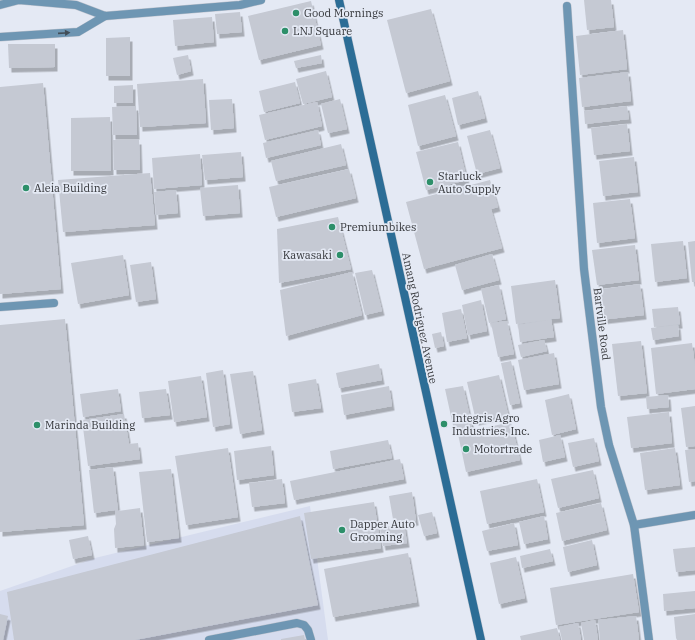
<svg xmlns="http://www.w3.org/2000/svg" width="695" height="640" font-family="'IBM Plex Serif',serif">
  <defs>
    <filter id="shadow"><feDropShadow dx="2.5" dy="4.5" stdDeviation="0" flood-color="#0004"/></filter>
  </defs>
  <rect width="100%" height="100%" fill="#e4e9f4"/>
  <!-- built -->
  <path fill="#d6dcee" d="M310 506 328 640H0V591L95 558Z"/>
  <!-- building -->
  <g fill="#c5c9d3" filter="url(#shadow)">
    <path d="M584 0H611L614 27 587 30Z"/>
    <path d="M311 1 321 45 259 60 248 16Z"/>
    <path d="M431 9 450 81 406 93 387 20Z"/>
    <path d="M240 12 242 32 217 34 215 14Z"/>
    <path d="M212 17 214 42 175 46 173 20Z"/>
    <path d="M623 30 627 69 580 75 576 36Z"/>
    <path d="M130 37V76H106V38Z"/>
    <path d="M8 44H55V67L9 68Z"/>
    <path d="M188 55 191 71 177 75 173 58Z"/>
    <path d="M321 55 322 63 296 68 294 61Z"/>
    <path d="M326 71 332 97 303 104 296 79Z"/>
    <path d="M628 72 631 101 582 107 579 78Z"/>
    <path d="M203 79 206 123 140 127 137 84Z"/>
    <path d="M295 82 300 103 264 112 259 91Z"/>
    <path d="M43 83 61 289 0 294V87Z"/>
    <path d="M133 85V103H114V86Z"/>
    <path d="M478 91 485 118 458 125 452 98Z"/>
    <path d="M445 95 456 136 418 146 408 105Z"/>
    <path d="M232 99 234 128 211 130 209 100Z"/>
    <path d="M340 99 347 129 328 133 321 104Z"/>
    <path d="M317 102 322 126 265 140 259 115Z"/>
    <path d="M136 106 137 135H113L112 107Z"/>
    <path d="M627 106 629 119 585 124 584 111Z"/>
    <path d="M110 117 111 171H71V118Z"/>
    <path d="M627 124 630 151 594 155 591 128Z"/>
    <path d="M318 130 321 145 266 158 263 143Z"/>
    <path d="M490 130 500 168 477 174 467 136Z"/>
    <path d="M113 140H139L140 170H114Z"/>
    <path d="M458 142 467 180 426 190 416 152Z"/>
    <path d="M341 144 346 165 276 181 271 161Z"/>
    <path d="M241 152 243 177 205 180 202 155Z"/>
    <path d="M200 154 202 185 154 189 152 158Z"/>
    <path d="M634 157 638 192 603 196 599 161Z"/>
    <path d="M349 169 356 198 276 217 269 187Z"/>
    <path d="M150 173 155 225 63 232 58 180Z"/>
    <path d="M490 180 498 207 491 209 502 248 424 269 406 202Z"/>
    <path d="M238 185 240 213 203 216 200 188Z"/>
    <path d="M176 190 178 213 156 215 154 192Z"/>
    <path d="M630 199 635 238 597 243 593 203Z"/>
    <path d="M338 217 351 269 279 283 277 229Z"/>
    <path d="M683 241 687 278 655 282 651 244Z"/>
    <path d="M695 241V282H692L688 242Z"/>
    <path d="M635 245 639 280 597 285 592 250Z"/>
    <path d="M492 254 499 280 462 290 455 265Z"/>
    <path d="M123 255 129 295 78 304 71 263Z"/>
    <path d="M151 262 156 299 136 302 130 265Z"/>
    <path d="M372 270 382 311 365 315 355 273Z"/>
    <path d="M352 272 362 315 286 336 280 290Z"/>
    <path d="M555 280 560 318 551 319 554 337 520 342 518 325 548 320 516 324 511 286Z"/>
    <path d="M640 284 644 315 600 320 596 290Z"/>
    <path d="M499 285 506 319 489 323 481 289Z"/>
    <path d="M481 300 487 331 468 335 462 305Z"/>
    <path d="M678 307 680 324 654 327 652 309Z"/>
    <path d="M461 309 467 338 447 342 442 313Z"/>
    <path d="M65 319 84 525 0 532V325Z"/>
    <path d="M507 321 514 354 498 357 491 323Z"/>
    <path d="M678 325 679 336 653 340 651 328Z"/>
    <path d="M441 332 444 346 435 348 432 334Z"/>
    <path d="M544 340 547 351 521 357 518 345Z"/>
    <path d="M641 341 647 393 618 396 612 344Z"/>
    <path d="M692 343 695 366V389L656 394 651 348Z"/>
    <path d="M554 353 559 384 524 390 518 360Z"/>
    <path d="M511 361 520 403 510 405 501 363Z"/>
    <path d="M379 364 382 380 339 388 336 373Z"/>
    <path d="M223 370 230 424 213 427 206 373Z"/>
    <path d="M253 371 262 430 240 434 230 374Z"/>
    <path d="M499 375 508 414 476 421 467 382Z"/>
    <path d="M201 376 207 417 174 422 168 381Z"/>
    <path d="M316 379 321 408 292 412 288 384Z"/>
    <path d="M389 386 392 406 344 415 341 395Z"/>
    <path d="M463 386 472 426 454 430 445 389Z"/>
    <path d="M118 389 121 411 83 417 80 394Z"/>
    <path d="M166 389 170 415 142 418 139 392Z"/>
    <path d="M569 394 576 429 552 435 545 400Z"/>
    <path d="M668 395 669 407 647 409 646 397Z"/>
    <path d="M695 406V446L686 447 681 408Z"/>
    <path d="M669 412 672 443 631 448 627 417Z"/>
    <path d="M124 414 129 444 138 443 140 459 88 466 82 420Z"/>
    <path d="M511 422 520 460 466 472 458 434Z"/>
    <path d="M560 435 565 457 543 462 539 440Z"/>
    <path d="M594 438 599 461 573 467 568 443Z"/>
    <path d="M388 440 392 458 333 469 330 451Z"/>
    <path d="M271 446 274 475 237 480 234 451Z"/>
    <path d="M228 448 238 517 186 525 175 456Z"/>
    <path d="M675 448 680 485 645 490 640 453Z"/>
    <path d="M695 449V481L689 482 685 450Z"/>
    <path d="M400 459 404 479 294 500 290 481Z"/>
    <path d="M113 467 118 511 140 508 144 545 115 548 114 529 116 524 115 510 94 513 89 470Z"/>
    <path d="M171 469 179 538 147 542 139 472Z"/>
    <path d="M593 470 599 498 558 508 551 479Z"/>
    <path d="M282 479 285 503 252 507 249 483Z"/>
    <path d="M537 479 544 512 487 524 480 491Z"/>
    <path d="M412 492 416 521 394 525 389 496Z"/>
    <path d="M374 502 381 548 311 559 304 513Z"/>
    <path d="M601 503 607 530 562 541 556 513Z"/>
    <path d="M432 512 437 533 424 536 418 515Z"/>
    <path d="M300 516 318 605 135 640H14L7 592Z"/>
    <path d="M544 516 548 539 524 544 519 522Z"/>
    <path d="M514 523 518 545 487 551 482 531Z"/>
    <path d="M404 524 407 543 383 546 380 528Z"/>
    <path d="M88 536 92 555 73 559 69 540Z"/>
    <path d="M592 540 597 565 568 572 563 547Z"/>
    <path d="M695 547V570L676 572 673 549Z"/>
    <path d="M550 549 553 561 522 568 520 556Z"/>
    <path d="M408 553 417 602 333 617 324 569Z"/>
    <path d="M516 557 525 598 499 604 490 563Z"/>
    <path d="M633 574 639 612 556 625 550 588Z"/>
    <path d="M695 591V608L664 611 663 594Z"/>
    <path d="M0 614 8 616 3 640H0Z"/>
    <path d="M695 614V640H677L676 638 685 637 676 638 674 617Z"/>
    <path d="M636 616 639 640H600L598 620Z"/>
    <path d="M595 620 598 640H584L581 623Z"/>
    <path d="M578 623 581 640H562L559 627Z"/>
    <path d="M557 628 560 640H521L520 636Z"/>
    <path d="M304 635 305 640H281V639Z"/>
  </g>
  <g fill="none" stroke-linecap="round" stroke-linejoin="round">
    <defs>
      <g id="lane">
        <path d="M0 5 19 0 76 5 105 16 240 5 261 0"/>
        <path d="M0 37 78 32 105 16"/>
        <path d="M0 307 54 303"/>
        <path d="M209 640 297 623 304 625 308 630 311 640"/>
      </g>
      <g id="street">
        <path d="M567 6 584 269 601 407 609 445 634 525 649 640"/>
        <path d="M634 525 695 515"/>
      </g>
      <path id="secondary" d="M339 0 481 640"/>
    </defs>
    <!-- lane casing -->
    <use href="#lane" stroke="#c1c5cf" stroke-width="9"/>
    <!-- street casing -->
    <use href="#street" stroke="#c1c5cf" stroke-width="9"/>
    <!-- secondary casing -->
    <use href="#secondary" stroke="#c1c5cf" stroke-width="9"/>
    <!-- lane -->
    <use href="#lane" stroke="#6e96b3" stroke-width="8"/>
    <!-- street -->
    <use href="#street" stroke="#6e96b3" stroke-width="8"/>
    <!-- secondary -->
    <use href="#secondary" stroke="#2c6d96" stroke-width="8"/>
  </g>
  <!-- one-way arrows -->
  <defs><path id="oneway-solid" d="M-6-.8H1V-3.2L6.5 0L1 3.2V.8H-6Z"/></defs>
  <use fill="#424e58" href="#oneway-solid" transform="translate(64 33) rotate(-4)"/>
  <!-- markers -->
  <g fill="#2d8f69" stroke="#e4e9f4" stroke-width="1.5">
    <circle cx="296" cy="13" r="4"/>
    <circle cx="285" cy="31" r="4"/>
    <circle cx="430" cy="182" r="4"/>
    <circle cx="26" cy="188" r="4"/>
    <circle cx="332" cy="227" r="4"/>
    <circle cx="340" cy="255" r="4"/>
    <circle cx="444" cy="424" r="4"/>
    <circle cx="37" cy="425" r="4"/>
    <circle cx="466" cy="449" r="4"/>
    <circle cx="342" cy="530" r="4"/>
  </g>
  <g text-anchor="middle" stroke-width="3.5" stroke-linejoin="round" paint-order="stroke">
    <!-- poi labels -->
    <g font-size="11" fill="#34363a" stroke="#e4e9f4" text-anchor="start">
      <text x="304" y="17">Good Mornings</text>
      <text x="293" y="35">LNJ Square</text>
      <text x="438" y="180">Starluck<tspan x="438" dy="13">Auto Supply</tspan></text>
      <text x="34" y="192">Aleia Building</text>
      <text x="340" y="231">Premiumbikes</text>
      <text x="332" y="259" text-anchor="end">Kawasaki</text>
      <text x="452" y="422">Integris Agro<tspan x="452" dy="13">Industries, Inc.</tspan></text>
      <text x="45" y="429">Marinda Building</text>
      <text x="474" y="453">Motortrade</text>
      <text x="350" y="528">Dapper Auto<tspan x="350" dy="13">Grooming</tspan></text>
    </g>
    <!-- street labels -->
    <g font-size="11" fill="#34363a" stroke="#e4e9f4">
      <text transform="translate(420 318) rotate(78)" y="4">Amang Rodriguez Avenue</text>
      <text transform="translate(602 324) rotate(83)" y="4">Bartville Road</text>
    </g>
  </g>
</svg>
